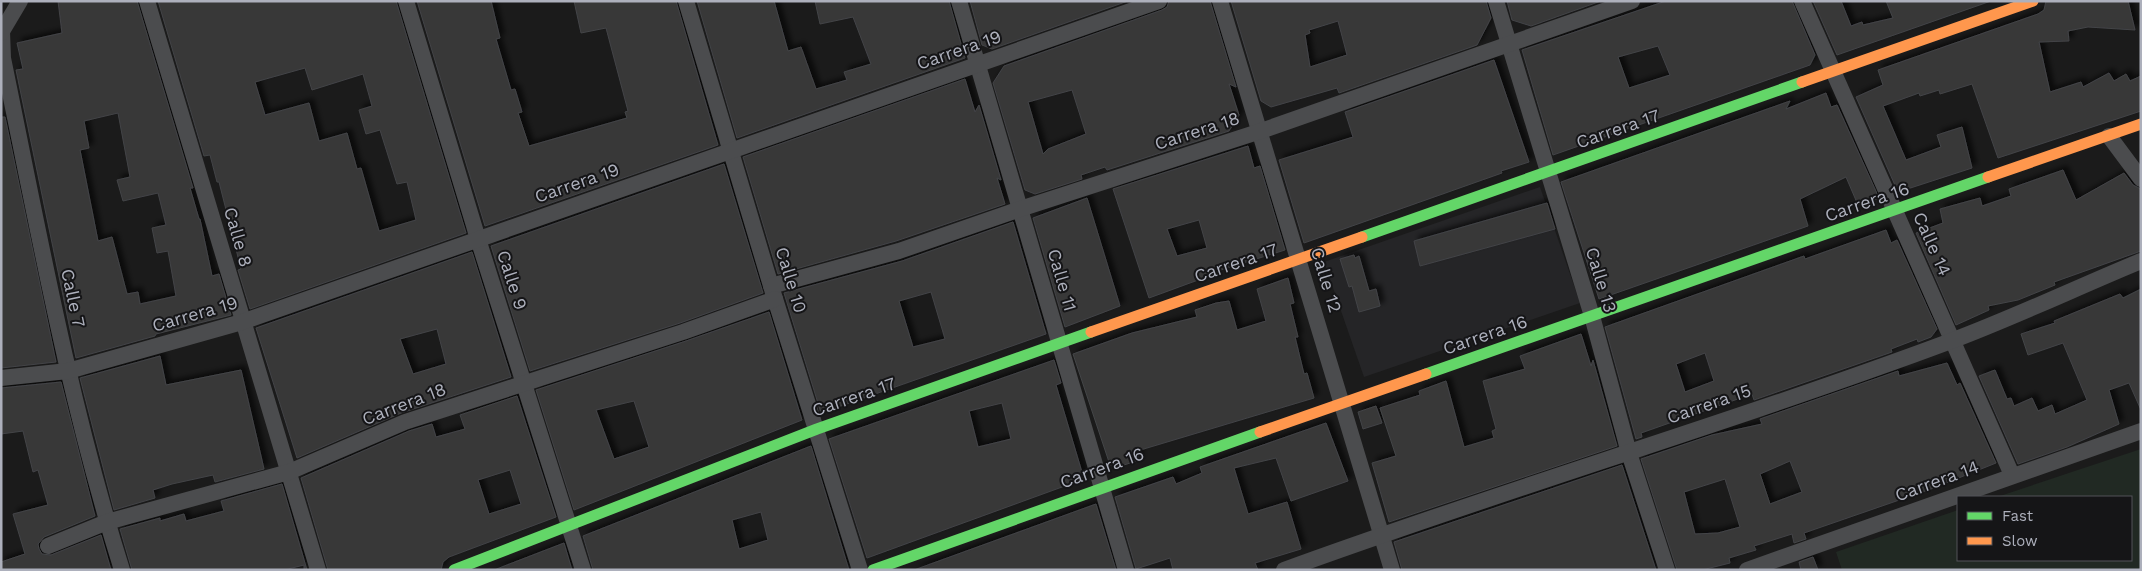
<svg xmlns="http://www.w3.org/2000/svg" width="2142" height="571" font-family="'Work Sans',sans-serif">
  <defs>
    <filter id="shadow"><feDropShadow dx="4.5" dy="-4.5" stdDeviation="2.5" flood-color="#0009"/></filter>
  </defs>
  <rect width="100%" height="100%" fill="#1b1b1b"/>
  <!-- built -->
  <path fill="#252527" d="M1540 187 1580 303 1364 377 1324 262Z"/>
  <!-- green -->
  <path fill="#212923" d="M2141 449V570H1842L1836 552 1958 510V560H2131V497H1997Z"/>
  <!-- building -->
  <g fill="#373739" stroke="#434447" fill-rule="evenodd" filter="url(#shadow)">
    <path d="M58 1H137L193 188H190L199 219H200L212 276 219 274 231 315 156 334 155 336 76 358 16 70 23 69 17 43 62 33ZM118 113 130 177 117 180 123 201 158 193 166 225 152 228 157 253 168 251 176 296 140 304 138 292 127 294 112 237 98 241 80 150 89 148 84 121Z"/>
    <path d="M158 1H396L466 233 250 309 238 270 241 269 219 182H217L210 155 204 156ZM305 68 312 90 363 74 372 106 359 110 366 134 380 130 397 184 407 182 416 220 379 231 361 168 357 169 347 133 319 141 309 103 265 115 255 82Z"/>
    <path d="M417 1H491L500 38 496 39 511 90 515 89 522 112 518 113 529 146 627 118 625 112 628 111 606 28 581 33 574 1H676L718 145 485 226Z"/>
    <path d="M697 1H774L788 51 801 47 816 89 847 80 844 72 871 64 853 17 820 24 815 1H949L965 58 737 138Z"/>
    <path d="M970 1H1128L992 49 982 45Z"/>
    <path d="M1169 1H1210L1236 87 1229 84 1239 115 1229 131 1107 170 1105 167 1081 175 1082 179 1035 194 1025 190 993 83 1004 66 1162 10 1167 7ZM1072 90 1086 134 1048 149 1043 154 1028 102Z"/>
    <path d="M1231 1H1486L1491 18 1477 45 1339 93 1337 88 1271 107 1261 101ZM1338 21 1347 55 1310 67 1305 35 1310 33 1309 30Z"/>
    <path d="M1507 1H1601L1531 26 1512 20Z"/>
    <path d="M1666 1H1792L1815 55 1810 65 1553 155 1522 50ZM1658 46 1670 75 1629 88 1618 57Z"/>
    <path d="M1813 1H1841L1851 26 1862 22 1863 25 1893 18 1886 1H1991L1837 55Z"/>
    <path d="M2046 1H2128L2135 30 2088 27 2068 31 2069 41 2039 42 2050 92 2081 82 2083 87 2109 73 2114 81 2126 74 2130 81 2141 76V111L1998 158 1972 84 1940 94 1939 90 1920 96 1919 93 1883 106 1906 160 1941 147 1937 135 1962 127 1972 168 1898 192 1856 97 1883 85 1878 70 2038 14 2044 10Z"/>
    <path d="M1494 60 1529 162 1501 171 1502 173 1304 243 1279 160 1353 137 1345 112Z"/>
    <path d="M965 79 975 112 979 105 1001 180 997 178 1005 204 896 241 778 274 743 157Z"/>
    <path d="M1826 93 1831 107 1837 105 1879 198 1858 205 1846 177 1800 199 1808 226 1599 299 1561 182 1790 101 1786 109Z"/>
    <path d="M1 117H5L56 362 1 368Z"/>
    <path d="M1248 146 1254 168 1260 166 1285 250 1208 274 1209 276 1149 298 1113 189ZM1199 220 1207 248 1177 256 1167 229Z"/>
    <path d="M724 164 763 293 680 323 530 371 491 246Z"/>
    <path d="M2063 170 2076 200 2124 173 2133 185 2141 189V251L2054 282 2055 285 2018 300 1988 306 1989 310 1956 325 1916 233 1943 223 1940 209 1980 198 1982 206 2011 196 2009 189Z"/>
    <path d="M1087 198 1120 306 1065 327 1033 218Z"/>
    <path d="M1547 203 1555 229 1420 266 1414 241Z"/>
    <path d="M1013 222 1046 334 821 413 784 293 902 261ZM931 292 945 339 913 347 899 301Z"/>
    <path d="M1886 230 1891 243 1897 240 1937 329 1931 337 1918 342 1917 339 1891 349 1892 352 1754 400 1752 394 1641 433 1642 437 1636 439 1605 327 1804 256 1805 259ZM1705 353 1714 381 1685 392 1676 364Z"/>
    <path d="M472 252 511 377 401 413 297 458 256 328ZM437 329 446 364 413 374 400 339Z"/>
    <path d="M1354 255 1355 258 1359 256 1369 291 1376 289 1380 306 1359 312 1352 286 1349 287 1340 259Z"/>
    <path d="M1288 278 1294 303 1290 304 1298 337H1295L1304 374 1307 373 1314 398 1137 451 1139 460 1115 468 1114 464 1110 465 1073 354 1132 333 1197 317 1195 310 1216 303 1229 301 1237 330 1266 321 1257 289Z"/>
    <path d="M2141 289V410L2129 383 2109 390 2119 424 2067 447 2018 464 1979 376 1995 370 2007 399 2011 398 2014 406 2032 398 2038 411 2052 405 2055 414 2087 400 2063 343 2028 355 2021 334 2055 323 2054 321 2120 294 2123 298Z"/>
    <path d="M769 312 802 420 574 510 536 390 686 341ZM634 401 649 447 614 459 596 410Z"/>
    <path d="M1581 334 1591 366 1593 360 1617 446 1389 522 1372 463 1396 456 1380 408 1420 395 1419 391 1446 381 1464 447 1494 438 1492 431 1496 429 1483 381 1525 369 1520 356Z"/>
    <path d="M160 356 166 385 241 370 264 469 215 482 213 475 172 484 153 490 155 498 114 510 80 378Z"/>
    <path d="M1054 360 1061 383 1056 385 1084 479 867 558 829 439ZM1002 403 1011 439 978 447 969 411Z"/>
    <path d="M1947 363 1957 385 1960 383 1996 463 1931 489 1804 533 1806 539 1794 543 1792 534 1754 546 1756 550 1729 558 1730 563 1702 570H1677L1641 459 1712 435 1762 424 1760 419 1898 371 1899 376ZM1790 461 1802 492 1770 504 1760 474ZM1725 479 1740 527 1718 533 1695 534 1684 492Z"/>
    <path d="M61 382 95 516 44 537 38 544 39 549 42 554 51 555 101 535 111 570H1V562L25 554 13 514 48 505 38 470 33 472 23 431 1 434V388Z"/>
    <path d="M517 396 556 517 449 557 443 562 441 570H328L301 478 409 431 432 424 436 437 465 429 460 415ZM510 470 521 504 489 514 478 480Z"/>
    <path d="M1376 406 1382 423 1363 429 1358 412Z"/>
    <path d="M1326 423 1348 481 1291 501 1276 458 1234 468 1248 514 1287 502 1301 549 1255 563 1258 570H1173L1170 558 1136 569 1115 497 1173 477 1176 484 1202 473 1200 467Z"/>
    <path d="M811 446 849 570H593L583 536ZM761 512 768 540 739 549 732 520Z"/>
    <path d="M1622 465 1656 570H1402L1394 542Z"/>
    <path d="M282 484 307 570H304V565L284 570H132L120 529 160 518V521L184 514 186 521 224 511 221 501Z"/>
    <path d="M1096 504 1116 570H914Z"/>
    <path d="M564 543 572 570H494Z"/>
    <path d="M1813 557 1818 570H1801L1799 562Z"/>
  </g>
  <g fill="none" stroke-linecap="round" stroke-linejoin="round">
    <!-- street -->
    <g stroke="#4b4c4e" stroke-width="16">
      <path d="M147 1 318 570"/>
      <path d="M406 1 478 239 583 570"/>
      <path d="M686 1 771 286 860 570"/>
      <path d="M959 1 1126 570"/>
      <path d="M1220 1 1392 570"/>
      <path d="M1496 1 1592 316 1629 453 1667 570"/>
      <path d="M1802 1 2012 475"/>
      <path d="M2 31 3 58C38 229 69 402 122 570"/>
      <path d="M1 33 20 1"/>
      <path d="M2109 136 2141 179"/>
      <path d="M771 286 899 251 1020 209 1261 131 1632 1"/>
      <path d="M1 378 68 371 242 322 1159 1"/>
      <path d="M48 546 107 522 289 472 405 422 683 332 775 299"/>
      <path d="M1284 570C1505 489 1731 423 1951 341 2015 317 2078 287 2141 261"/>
      <path d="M1747 570 2141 431"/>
    </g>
    <!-- fast -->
    <g stroke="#63d668" stroke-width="11">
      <path d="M1362 237 1802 82"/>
      <path d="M1426 374 1988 177"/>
      <path d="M454 570 817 429 1091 332"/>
      <path d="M873 570 1260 432"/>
    </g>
    <!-- slow -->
    <g stroke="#ff974d" stroke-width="11">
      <path d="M1802 82 2033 1"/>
      <path d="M1988 177 2141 124"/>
      <path d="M1091 332 1362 237"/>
      <path d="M1260 432 1426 374"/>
    </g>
  </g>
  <g text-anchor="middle" stroke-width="4" stroke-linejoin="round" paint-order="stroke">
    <!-- street labels -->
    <g font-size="18" fill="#adb0bc" stroke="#151517">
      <text transform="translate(959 50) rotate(-19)" y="6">Carrera 19</text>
      <text transform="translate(1618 129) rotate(-19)" y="6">Carrera 17</text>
      <text transform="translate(1197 131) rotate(-18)" y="6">Carrera 18</text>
      <text transform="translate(577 183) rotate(-19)" y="6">Carrera 19</text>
      <text transform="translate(1867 202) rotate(-19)" y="6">Carrera 16</text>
      <text transform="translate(238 237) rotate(74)" y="6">Calle 8</text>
      <text transform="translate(1932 244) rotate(66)" y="6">Calle 14</text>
      <text transform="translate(1236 263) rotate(-19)" y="6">Carrera 17</text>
      <text transform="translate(512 280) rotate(72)" y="6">Calle 9</text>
      <text transform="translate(791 280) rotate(73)" y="6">Calle 10</text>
      <text transform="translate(1062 280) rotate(74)" y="6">Calle 11</text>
      <text transform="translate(1326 280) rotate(73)" y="6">Calle 12</text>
      <text transform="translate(1601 280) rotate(73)" y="6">Calle 13</text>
      <text transform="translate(73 298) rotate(78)" y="6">Calle 7</text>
      <text transform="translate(195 314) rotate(-16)" y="6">Carrera 19</text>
      <text transform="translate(1485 335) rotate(-19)" y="6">Carrera 16</text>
      <text transform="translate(854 397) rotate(-19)" y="6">Carrera 17</text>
      <text transform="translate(404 404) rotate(-21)" y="6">Carrera 18</text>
      <text transform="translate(1709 404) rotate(-19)" y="6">Carrera 15</text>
      <text transform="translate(1102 468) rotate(-20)" y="6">Carrera 16</text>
      <text transform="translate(1937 481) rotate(-20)" y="6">Carrera 14</text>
    </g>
  </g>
  <!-- border -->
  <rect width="2142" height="571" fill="none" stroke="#adb0bc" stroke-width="5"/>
  <!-- legend -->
  <rect x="1957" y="496" width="175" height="65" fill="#151517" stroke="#525359"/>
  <rect x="1967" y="512" width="25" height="8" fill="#63d668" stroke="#525359"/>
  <text x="2002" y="521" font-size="15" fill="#adb0bc">Fast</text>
  <rect x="1967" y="537" width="25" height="8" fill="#ff974d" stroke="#525359"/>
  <text x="2002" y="546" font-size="15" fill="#adb0bc">Slow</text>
</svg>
